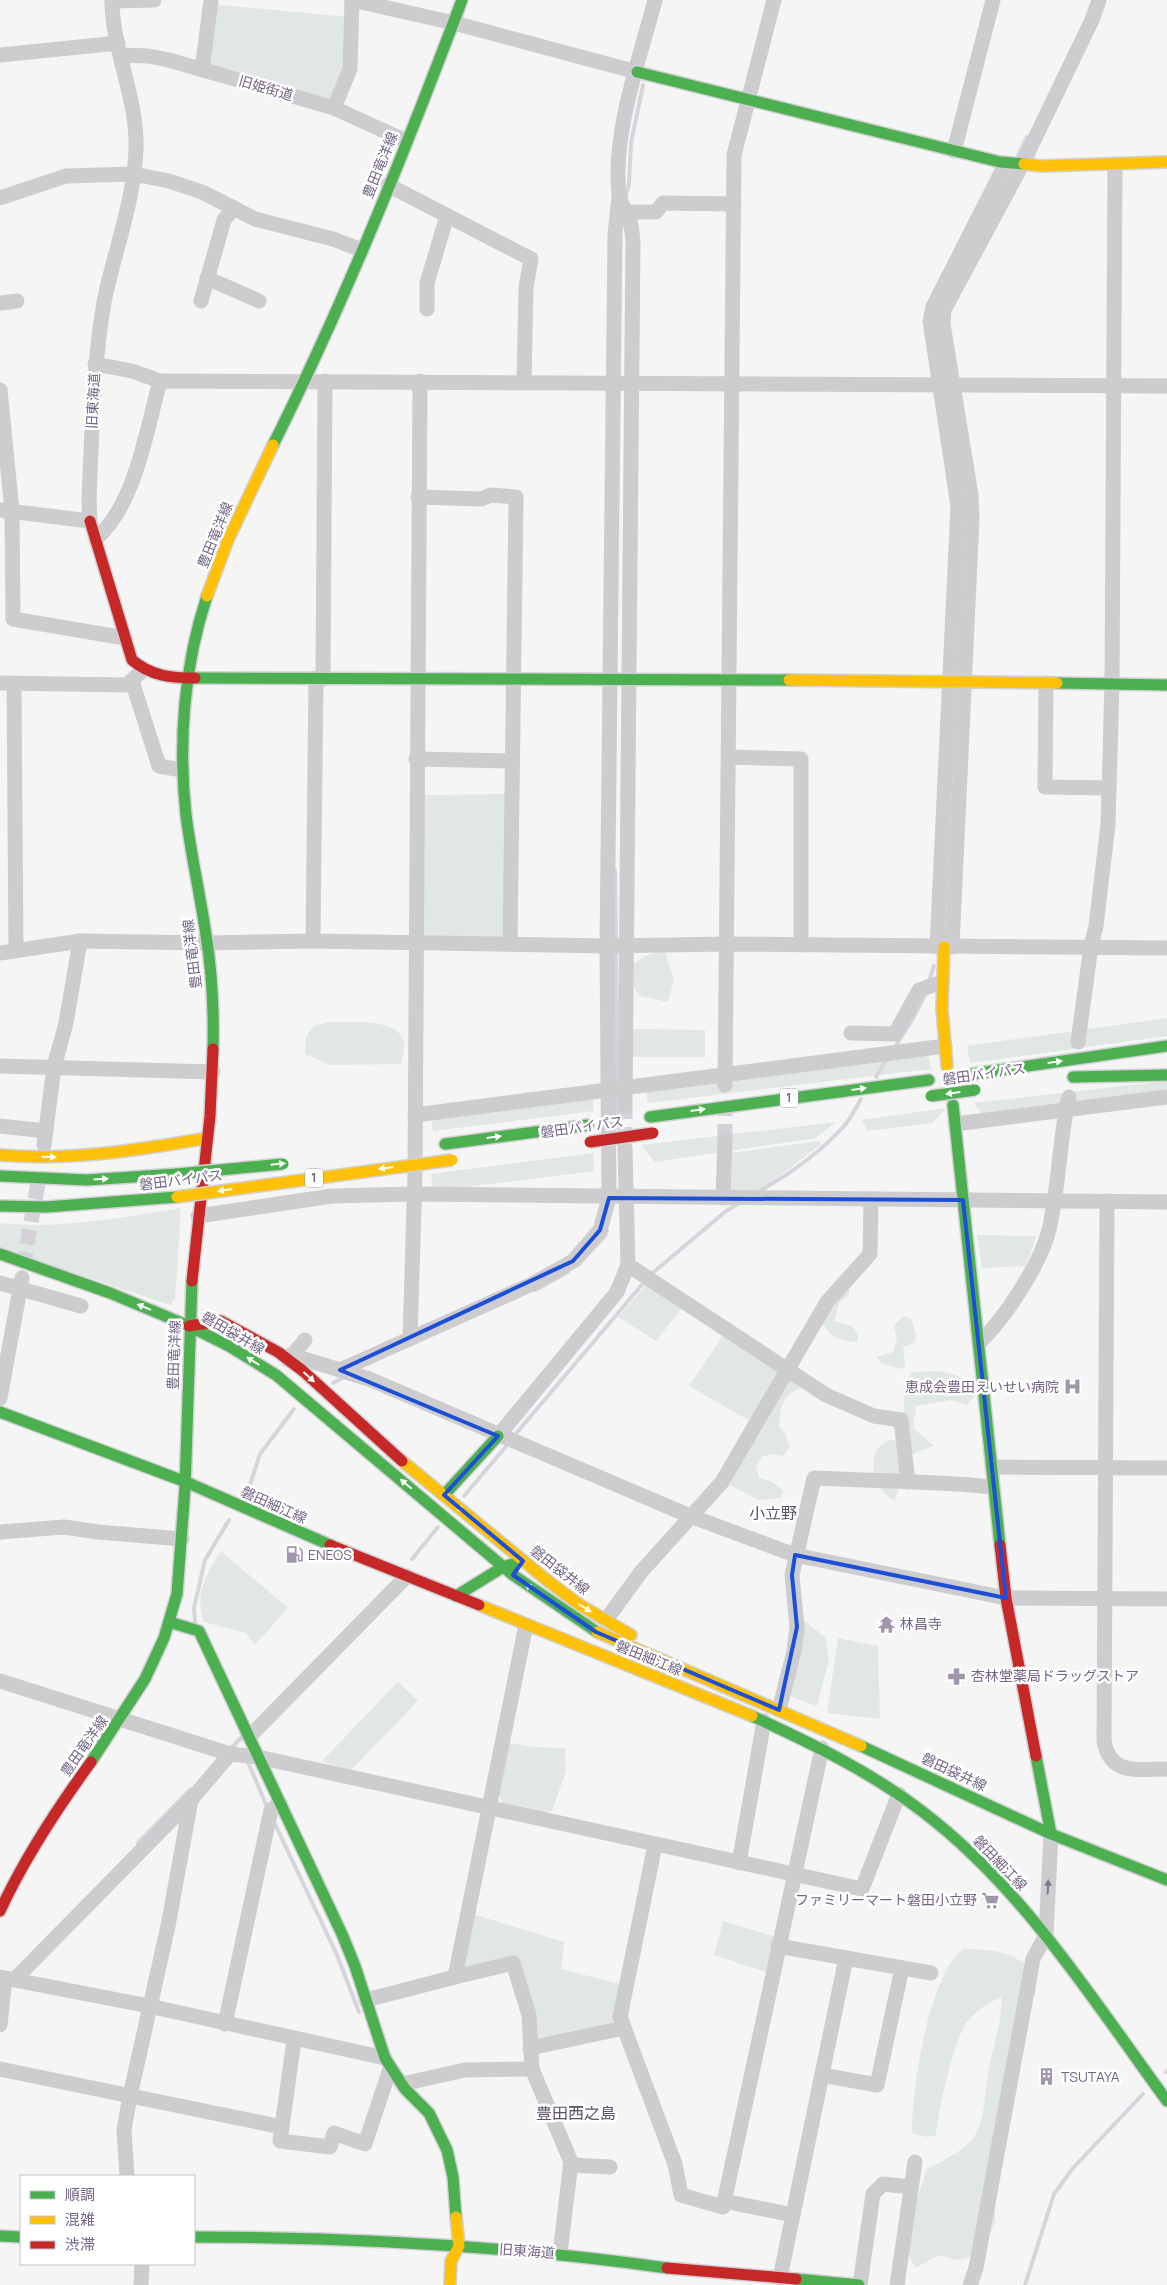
<svg xmlns="http://www.w3.org/2000/svg" width="1167" height="2285" font-family="Manrope,'Noto Sans JP',sans-serif">
  <rect width="100%" height="100%" fill="#f4f5f4"/>
  <!-- green -->
  <g fill="#e1e7e4">
    <path d="M211 4 348 17 350 68 334 108 202 70Z"/>
    <path d="M512 794 510 944 415 936 422 795Z"/>
    <path d="M665 952 674 980 668 1002 639 996 627 971C639 958 647 953 665 952Z"/>
    <path d="M1167 1018V1036L970 1063 967 1046Z"/>
    <path d="M329 1022C348 1023 403 1016 404 1045 404 1051 402 1058 401 1064L330 1065 305 1054 306 1036 315 1025Z"/>
    <path d="M633 1029 705 1030V1057H633Z"/>
    <path d="M927 1049 931 1069 648 1103 645 1086Z"/>
    <path d="M1167 1081V1093L986 1120 974 1103Z"/>
    <path d="M593 1093V1111L433 1131 430 1113Z"/>
    <path d="M946 1108 932 1123 868 1131 861 1120Z"/>
    <path d="M836 1122 816 1138 655 1162 641 1145Z"/>
    <path d="M819 1141 821 1144 760 1191 729 1190 730 1153Z"/>
    <path d="M593 1153 594 1171 433 1191 431 1174Z"/>
    <path d="M181 1208 175 1299 170 1305 0 1248V1223C55 1230 127 1217 181 1208Z"/>
    <path d="M977 1235 1036 1236 1026 1266 982 1268Z"/>
    <path d="M649 1282 684 1305 656 1341 618 1317Z"/>
    <path d="M849 1287V1295L839 1303 834 1321 852 1326 858 1335 857 1342C841 1341 830 1337 822 1322L827 1310Z"/>
    <path d="M904 1316 912 1320 916 1336 914 1343 903 1347 905 1366 901 1369 883 1364 876 1357 893 1352 897 1340 894 1325Z"/>
    <path d="M724 1334 779 1372 750 1421 689 1386Z"/>
    <path d="M939 1371C956 1375 967 1377 978 1392L967 1405 952 1400 916 1406 913 1428 934 1446 910 1455C906 1427 898 1399 911 1372Z"/>
    <path d="M790 1374 801 1382V1388C781 1395 781 1407 779 1426L785 1434 790 1447 783 1456 774 1454 763 1456 756 1467 759 1478 771 1481 783 1491 781 1498 759 1500 730 1485 736 1467Z"/>
    <path d="M889 1440 898 1441 901 1483 894 1501C877 1492 866 1464 879 1447 881 1445 886 1442 889 1440Z"/>
    <path d="M221 1551 288 1608 255 1645 246 1633 204 1622C194 1594 206 1574 221 1551Z"/>
    <path d="M801 1618 825 1637 829 1660 817 1706 783 1694Z"/>
    <path d="M838 1638 878 1646 880 1719 827 1713Z"/>
    <path d="M398 1682 418 1701 349 1772 322 1761Z"/>
    <path d="M503 1742 534 1747 565 1748 566 1771 552 1811 537 1813 503 1808 499 1793Z"/>
    <path d="M473 1914 564 1942 561 1969 620 1984 622 2023 530 2044 513 1963 459 1976Z"/>
    <path d="M723 1921 779 1938 772 1974 714 1955Z"/>
    <path d="M963 1949C994 1950 1005 1950 1032 1968L1036 1992 1024 2012 995 2170V2223L979 2255 957 2260 940 2255 915 2268 903 2242 927 2169C941 2162 965 2150 974 2137 986 2119 984 2093 988 2073 992 2048 1003 2023 1001 1997 986 2004 974 2011 965 2025 954 2042 937 2114 936 2135L928 2137 912 2134C911 2092 929 1974 963 1949Z"/>
  </g>
  <g fill="none" stroke-linecap="round" stroke-linejoin="round">
    <!-- stream -->
    <g stroke="#d6d4dc" stroke-width="4">
      <path d="M1017 158 1027 137"/>
      <path d="M626 196 629 183 631 143 643 85"/>
      <path d="M615 870 616 942"/>
      <path d="M616 949 617 1085"/>
      <path d="M929 981 934 966"/>
      <path d="M895 1047 912 1020 926 993"/>
      <path d="M876 1077 888 1057"/>
      <path d="M616 1127 617 1092"/>
      <path d="M758 1192C788 1175 821 1152 844 1126 851 1118 856 1108 861 1099"/>
      <path d="M578 1265 605 1236 607 1231"/>
      <path d="M649 1276 726 1211 739 1203"/>
      <path d="M535 1290 568 1272"/>
      <path d="M333 1383 347 1376"/>
      <path d="M514 1436 645 1281"/>
      <path d="M247 1494 260 1454 294 1409"/>
      <path d="M464 1496 508 1444"/>
      <path d="M412 1559 438 1527"/>
      <path d="M195 1622 194 1608 205 1560 229 1520"/>
      <path d="M229 1750 242 1737"/>
      <path d="M247 1760 268 1809"/>
      <path d="M274 1822 337 1955 359 2012"/>
      <path d="M138 1843 191 1789"/>
      <path d="M1166 2072 1167 2071"/>
      <path d="M1025 2285 1054 2194 1073 2168 1143 2094"/>
    </g>
    <!-- street-tunnel -->
    <g stroke="#d4d1d8" stroke-width="15" stroke-dasharray="15 8" stroke-linecap="butt">
      <path d="M725 1101V1140"/>
      <path d="M625 1142V1106"/>
      <path d="M23 1267 40 1172"/>
    </g>
    <defs>
      <g id="fast">
        <path d="M637 72 1000 162 1024 164"/>
        <path d="M273 445C345 301 405 151 462 0"/>
        <path d="M207 596C184 665 178 743 186 815 191 855 200 894 206 935 212 972 214 1011 213 1049"/>
        <path d="M195 678 789 680"/>
        <path d="M1057 683 1167 685"/>
        <path d="M972 1074 1167 1046"/>
        <path d="M1073 1077 1167 1075"/>
        <path d="M953 1105 1000 1545"/>
        <path d="M650 1117 929 1080"/>
        <path d="M445 1144 588 1125"/>
        <path d="M0 1176 87 1180 177 1174"/>
        <path d="M0 1206 46 1207 177 1197"/>
        <path d="M0 1254 110 1293 189 1326"/>
        <path d="M189 1326 229 1346 276 1375 513 1575 597 1632"/>
        <path d="M0 1412 186 1482 330 1545"/>
        <path d="M444 1495 498 1436"/>
        <path d="M456 1596 503 1567 516 1563"/>
        <path d="M169 1622 199 1631 342 1934 355 1966 385 2058 405 2089 429 2113 447 2150 453 2177 456 2217"/>
        <path d="M752 1716C811 1743 871 1772 923 1812 1024 1889 1093 2000 1167 2101"/>
        <path d="M861 1746 1051 1834 1167 1880"/>
        <path d="M1036 1756 1051 1834"/>
        <path d="M91 1762 145 1679 164 1638 177 1594 185 1488 192 1281"/>
        <path d="M0 2236 21 2237"/>
        <path d="M194 2237C352 2237 510 2246 667 2268"/>
        <path d="M796 2279 859 2285"/>
      </g>
      <g id="slow">
        <path d="M1024 164 1041 166 1167 162"/>
        <path d="M207 596 228 540 273 445"/>
        <path d="M789 680 1057 683"/>
        <path d="M944 947 942 1009 947 1066"/>
        <path d="M0 1155C71 1161 139 1150 208 1138"/>
        <path d="M402 1461 548 1581 580 1605 631 1635"/>
        <path d="M479 1605 752 1716"/>
        <path d="M597 1632 861 1746"/>
        <path d="M450 2285 451 2261 459 2246 456 2217"/>
      </g>
      <g id="jam">
        <path d="M90 521 132 660C151 676 171 678 195 678"/>
        <path d="M192 1281 210 1116 213 1049"/>
        <path d="M189 1326 221 1321 278 1352 303 1371 402 1461"/>
        <path d="M330 1545 479 1605"/>
        <path d="M1000 1545 1006 1598 1036 1756"/>
        <path d="M0 1911C25 1857 56 1810 91 1762"/>
        <path d="M667 2268 796 2279"/>
      </g>
    </defs>
    <!-- fast casing -->
    <use href="#fast" stroke="#d1d0d3" stroke-width="14"/>
    <!-- slow casing -->
    <use href="#slow" stroke="#d1d0d3" stroke-width="14"/>
    <!-- jam casing -->
    <use href="#jam" stroke="#d1d0d3" stroke-width="14"/>
    <!-- street -->
    <g stroke="#cdcccf" stroke-width="15">
      <path d="M352 0 454 23 637 72"/>
      <path d="M112 1 154 0"/>
      <path d="M0 55 118 43"/>
      <path d="M121 55 149 56 169 60 334 108 406 141"/>
      <path d="M202 70 211 0"/>
      <path d="M334 108 350 69 352 0"/>
      <path d="M954 151 993 0"/>
      <path d="M388 185 531 259 526 287 524 382"/>
      <path d="M0 198 66 176 133 174 169 181 202 192 255 219 333 239 362 250"/>
      <path d="M626 212H656L663 203 734 204"/>
      <path d="M207 278 259 301"/>
      <path d="M201 301 224 220 234 208"/>
      <path d="M0 303 17 301"/>
      <path d="M427 309V283L447 216"/>
      <path d="M95 364 132 371 160 381"/>
      <path d="M0 390 12 511 13 619 125 638"/>
      <path d="M418 497 481 499 491 495 516 497 510 944"/>
      <path d="M0 510 90 521 89 499C92 433 93 367 104 302 114 252 134 202 136 150 138 98 112 51 112 0"/>
      <path d="M96 539C136 503 146 432 160 381L1167 386"/>
      <path d="M323 679 325 381"/>
      <path d="M132 681 159 766 182 770"/>
      <path d="M0 683 127 685 143 670"/>
      <path d="M1046 683 1045 787 1109 788"/>
      <path d="M14 684 16 950"/>
      <path d="M729 757 801 759V945"/>
      <path d="M416 759 512 761"/>
      <path d="M313 941 316 678"/>
      <path d="M937 947 958 506 930 321 933 307 1006 163"/>
      <path d="M952 947 972 518 971 495 943 324 944 310 1022 165 1092 20 1099 0"/>
      <path d="M0 953 80 941 207 943 313 941 607 946 727 944 1167 948"/>
      <path d="M851 1033 895 1034 919 990 942 982"/>
      <path d="M1078 1042 1091 946 1096 926 1108 825 1112 684 1115 164"/>
      <path d="M0 1066 213 1072"/>
      <path d="M725 1085 734 155 774 0"/>
      <path d="M625 1106 633 241C632 234 632 225 629 219 626 211 620 203 619 194 612 134 640 58 655 0"/>
      <path d="M415 1115 945 1046"/>
      <path d="M955 1124 1167 1097"/>
      <path d="M0 1126 46 1131"/>
      <path d="M44 1145 54 1067 66 1023 80 941"/>
      <path d="M723 1198 725 1140"/>
      <path d="M1107 1201 1104 1741C1110 1776 1138 1769 1167 1769"/>
      <path d="M198 1216 332 1196 414 1194 1167 1202"/>
      <path d="M628 1265 826 1395 874 1416 901 1420 908 1482"/>
      <path d="M0 1283 81 1306"/>
      <path d="M410 1339 415 1174 420 381"/>
      <path d="M979 1343C1005 1318 1040 1265 1049 1230 1059 1188 1059 1140 1069 1097"/>
      <path d="M291 1355 369 1379 690 1516 795 1555 1006 1598 1167 1599"/>
      <path d="M288 1360 305 1340"/>
      <path d="M340 1370 532 1284 573 1261 600 1230 609 1198 607 946 615 234 619 197"/>
      <path d="M0 1398 22 1278"/>
      <path d="M498 1436 617 1292 628 1265 625 1148"/>
      <path d="M992 1467 1167 1468"/>
      <path d="M0 1532 64 1527 98 1532 182 1539"/>
      <path d="M606 1620 641 1572 722 1482 827 1302 870 1254 871 1199"/>
      <path d="M0 1681 230 1754 258 1757 862 1889 899 1794"/>
      <path d="M779 1710 794 1651 797 1627 792 1575 814 1478C874 1481 933 1481 992 1487"/>
      <path d="M249 1737 407 1576"/>
      <path d="M655 1845 620 2017 675 2164 681 2195 723 2207 822 1748"/>
      <path d="M739 1863 764 1721"/>
      <path d="M778 1946 931 1973"/>
      <path d="M0 1977 149 2006 385 2058"/>
      <path d="M15 1979 191 1800"/>
      <path d="M366 2000 455 1977 526 1625"/>
      <path d="M225 2024 271 1810 280 1803"/>
      <path d="M0 2025 5 1978"/>
      <path d="M294 2040 280 2141 330 2147 334 2133 365 2144 390 2069"/>
      <path d="M530 2048 624 2028"/>
      <path d="M0 2069 282 2127"/>
      <path d="M532 2069 571 2162 560 2253"/>
      <path d="M822 2075 877 2085 902 1968"/>
      <path d="M402 2084 465 2070 532 2069 529 2015 513 1963 455 1977"/>
      <path d="M571 2165 610 2167"/>
      <path d="M127 2176 124 2130 130 2096 168 1926 191 1800 230 1754"/>
      <path d="M724 2201 793 2215"/>
      <path d="M780 2278 846 1958"/>
      <path d="M141 2285 142 2264"/>
      <path d="M860 2285 873 2194 883 2184 911 2187"/>
      <path d="M897 2285 915 2162"/>
      <path d="M970 2285 976 2268 1033 1959 1046 1935 1051 1834"/>
    </g>
    <!-- fast -->
    <use href="#fast" stroke="#4caf50" stroke-width="11"/>
    <!-- slow -->
    <use href="#slow" stroke="#ffc107" stroke-width="11"/>
    <!-- jam -->
    <use href="#jam" stroke="#c62828" stroke-width="11"/>
    <defs>
      <g id="fast-bridge">
        <path d="M931 1096 975 1090"/>
        <path d="M177 1174 283 1164"/>
      </g>
      <path id="slow-bridge" d="M177 1197 452 1160"/>
      <path id="jam-bridge" d="M590 1142 653 1133"/>
    </defs>
    <!-- fast-bridge casing -->
    <use href="#fast-bridge" stroke="#d2d1d2" stroke-width="14" stroke-linecap="butt"/>
    <!-- slow-bridge casing -->
    <use href="#slow-bridge" stroke="#d2d1d2" stroke-width="14" stroke-linecap="butt"/>
    <!-- jam-bridge casing -->
    <use href="#jam-bridge" stroke="#d2d1d2" stroke-width="14" stroke-linecap="butt"/>
    <!-- fast-bridge -->
    <use href="#fast-bridge" stroke="#4caf50" stroke-width="11"/>
    <!-- slow-bridge -->
    <use href="#slow-bridge" stroke="#ffc107" stroke-width="11"/>
    <!-- jam-bridge -->
    <use href="#jam-bridge" stroke="#c62828" stroke-width="11"/>
  </g>
  <!-- one-way arrows -->
  <defs><path id="oneway-solid" d="M-6-.8H1V-3.2L6.5 0L1 3.2V.8H-6Z" transform="scale(1.25)"/></defs>
  <g fill="#f6fbf6">
    <use href="#oneway-solid" transform="translate(1055 1062) rotate(-8)"/>
    <use href="#oneway-solid" transform="translate(859 1089) rotate(-8)"/>
    <use href="#oneway-solid" transform="translate(953 1093) rotate(172)"/>
    <use href="#oneway-solid" transform="translate(698 1110) rotate(-8)"/>
    <use href="#oneway-solid" transform="translate(494 1137) rotate(-7)"/>
    <use href="#oneway-solid" transform="translate(49 1157) rotate(1)"/>
    <use href="#oneway-solid" transform="translate(278 1164) rotate(-6)"/>
    <use href="#oneway-solid" transform="translate(386 1168) rotate(173)"/>
    <use href="#oneway-solid" transform="translate(101 1179) rotate(-4)"/>
    <use href="#oneway-solid" transform="translate(225 1190) rotate(172)"/>
    <use href="#oneway-solid" transform="translate(144 1307) rotate(-158)"/>
    <use href="#oneway-solid" transform="translate(253 1361) rotate(-148)"/>
    <use href="#oneway-solid" transform="translate(309 1377) rotate(42)"/>
    <use href="#oneway-solid" transform="translate(406 1484) rotate(-140)"/>
    <use href="#oneway-solid" transform="translate(458 1507) rotate(39)"/>
    <use href="#oneway-solid" transform="translate(531 1588) rotate(-145)"/>
    <use href="#oneway-solid" transform="translate(585 1608) rotate(32)"/>
  </g>
  <use fill="#807490" href="#oneway-solid" transform="translate(1048 1887) rotate(-87)"/>
  <!-- marked area -->
  <path fill="none" stroke="#1d4ed8" stroke-width="4" stroke-linejoin="round" d="M609 1198 963 1200 1006 1598 795 1555 792 1575 797 1627 779 1710 596 1632 513 1575 523 1561 444 1495 498 1436 340 1370 573 1261 600 1230Z"/>
  <!-- icons -->
  <defs>
    <symbol id="hospital-bare" viewBox="-9 -9 18 18"><path d="M-5-5h3v3.5h4V-5h3V5h-3V1.5h-4V5h-3Z" fill="#a097ac" stroke="#fff" stroke-width="2.5" paint-order="stroke"/></symbol>
    <symbol id="fuel-bare" viewBox="-9 -9 18 18"><path d="M-5.5-6h7V0h2V4h1.3V-2.5L3-4.5l.8-.8L6-3V5H2.5V1h-1V6h-7ZM-4.2-4.7v3.2H.2V-4.7Z" fill="#a097ac" stroke="#fff" stroke-width="2.5" paint-order="stroke"/></symbol>
    <symbol id="temple-bare" viewBox="-9 -9 18 18"><path d="M0-6L5-2H3V0L6.5 2.5H4V6H1.5V3h-3V6H-4V2.5H-6.5L-3 0V-2H-5Z" fill="#a097ac" stroke="#fff" stroke-width="2.5" paint-order="stroke"/></symbol>
    <symbol id="pharmacy-bare" viewBox="-9 -9 18 18"><path d="M-2-6h4v4h4v4h-4v4h-4v-4h-4v-4h4Z" fill="#a097ac" stroke="#fff" stroke-width="2.5" paint-order="stroke"/></symbol>
    <symbol id="supermarket-bare" viewBox="-9 -9 18 18"><path d="M-6-5.5h2.5l.6 2H6L4.5 2H-2.5L-4.4-4H-6ZM-1.5 3.2a1.3 1.3 0 1 0 .1 0ZM3 3.2a1.3 1.3 0 1 0 .1 0Z" fill="#a097ac" stroke="#fff" stroke-width="2.5" paint-order="stroke"/></symbol>
    <symbol id="building-bare" viewBox="-9 -9 18 18"><path d="M-4-6H4V6H1V3H-1V6H-4ZM-2.5-4.3h1.7v1.8h-1.7ZM.8-4.3h1.7v1.8H.8ZM-2.5-1h1.7V.8h-1.7ZM.8-1h1.7V.8H.8Z" fill="#a097ac" stroke="#fff" stroke-width="2.5" paint-order="stroke"/></symbol>
  </defs>
  <g fill-rule="evenodd">
    <use href="#hospital-bare" x="1060" y="1374" width="25" height="25"/>
    <use href="#fuel-bare" x="282" y="1542" width="25" height="25"/>
    <use href="#temple-bare" x="874" y="1612" width="25" height="25"/>
    <use href="#pharmacy-bare" x="944" y="1664" width="25" height="25"/>
    <use href="#supermarket-bare" x="978" y="1888" width="25" height="25"/>
    <use href="#building-bare" x="1034" y="2064" width="25" height="25"/>
  </g>
  <g text-anchor="middle" stroke-width="5" stroke-linejoin="round" paint-order="stroke">
    <!-- shield labels -->
    <g fill="#fff" stroke="#9c92aa" stroke-width="1">
      <rect x="780" y="1088.5" width="18" height="19" rx="4"/>
      <rect x="305" y="1168.5" width="18" height="19" rx="4"/>
    </g>
    <g font-size="12" font-weight="bold" fill="#726485">
      <text x="789" y="1102">1</text>
      <text x="314" y="1182">1</text>
    </g>
    <!-- street labels -->
    <g font-size="14" fill="#726485" stroke="#fff">
      <text transform="translate(266 88) rotate(16)" y="5">旧姫街道</text>
      <text transform="translate(380 165) rotate(-68)" y="5">豊田竜洋線</text>
      <text transform="translate(93 401) rotate(-87)" y="5">旧東海道</text>
      <text transform="translate(215 535) rotate(-68)" y="5">豊田竜洋線</text>
      <text transform="translate(192 954) rotate(-97)" y="5">豊田竜洋線</text>
      <text transform="translate(984 1074) rotate(-8)" y="5">磐田バイパス</text>
      <text transform="translate(582 1127) rotate(-8)" y="5">磐田バイパス</text>
      <text transform="translate(181 1180) rotate(-7)" y="5">磐田バイパス</text>
      <text transform="translate(233 1333) rotate(30)" y="5">磐田袋井線</text>
      <text transform="translate(174 1355) rotate(-88)" y="5">豊田竜洋線</text>
      <text transform="translate(274 1505) rotate(24)" y="5">磐田細江線</text>
      <text transform="translate(560 1570) rotate(38)" y="5">磐田袋井線</text>
      <text transform="translate(649 1658) rotate(22)" y="5">磐田細江線</text>
      <text transform="translate(84 1746) rotate(-55)" y="5">豊田竜洋線</text>
      <text transform="translate(954 1772) rotate(25)" y="5">磐田袋井線</text>
      <text transform="translate(1000 1863) rotate(46)" y="5">磐田細江線</text>
      <text transform="translate(527 2251) rotate(4)" y="5">旧東海道</text>
    </g>
    <!-- poi labels -->
    <g font-size="14" fill="#726485" stroke="#fff" text-anchor="start">
      <text x="1059" y="1392" text-anchor="end">恵成会豊田えいせい病院</text>
      <text x="308" y="1560">ENEOS</text>
      <text x="900" y="1629">林昌寺</text>
      <text x="971" y="1681">杏林堂薬局ドラッグストア</text>
      <text x="977" y="1905" text-anchor="end">ファミリーマート磐田小立野</text>
      <text x="1061" y="2082">TSUTAYA</text>
    </g>
    <!-- quarter labels -->
    <g font-size="16" fill="#5c526a" stroke="#fff">
      <text x="773" y="1519">小立野</text>
      <text x="576" y="2119">豊田西之島</text>
    </g>
  </g>
  <!-- legend -->
  <rect x="20" y="2175" width="175" height="90" fill="#ffffff" stroke="#c7c1ce"/>
  <rect x="30" y="2191" width="25" height="8" fill="#4caf50" stroke="#c7c1ce"/>
  <text x="65" y="2200" font-size="15" fill="#726485">順調</text>
  <rect x="30" y="2216" width="25" height="8" fill="#ffc107" stroke="#c7c1ce"/>
  <text x="65" y="2225" font-size="15" fill="#726485">混雑</text>
  <rect x="30" y="2241" width="25" height="8" fill="#c62828" stroke="#c7c1ce"/>
  <text x="65" y="2250" font-size="15" fill="#726485">渋滞</text>
</svg>
